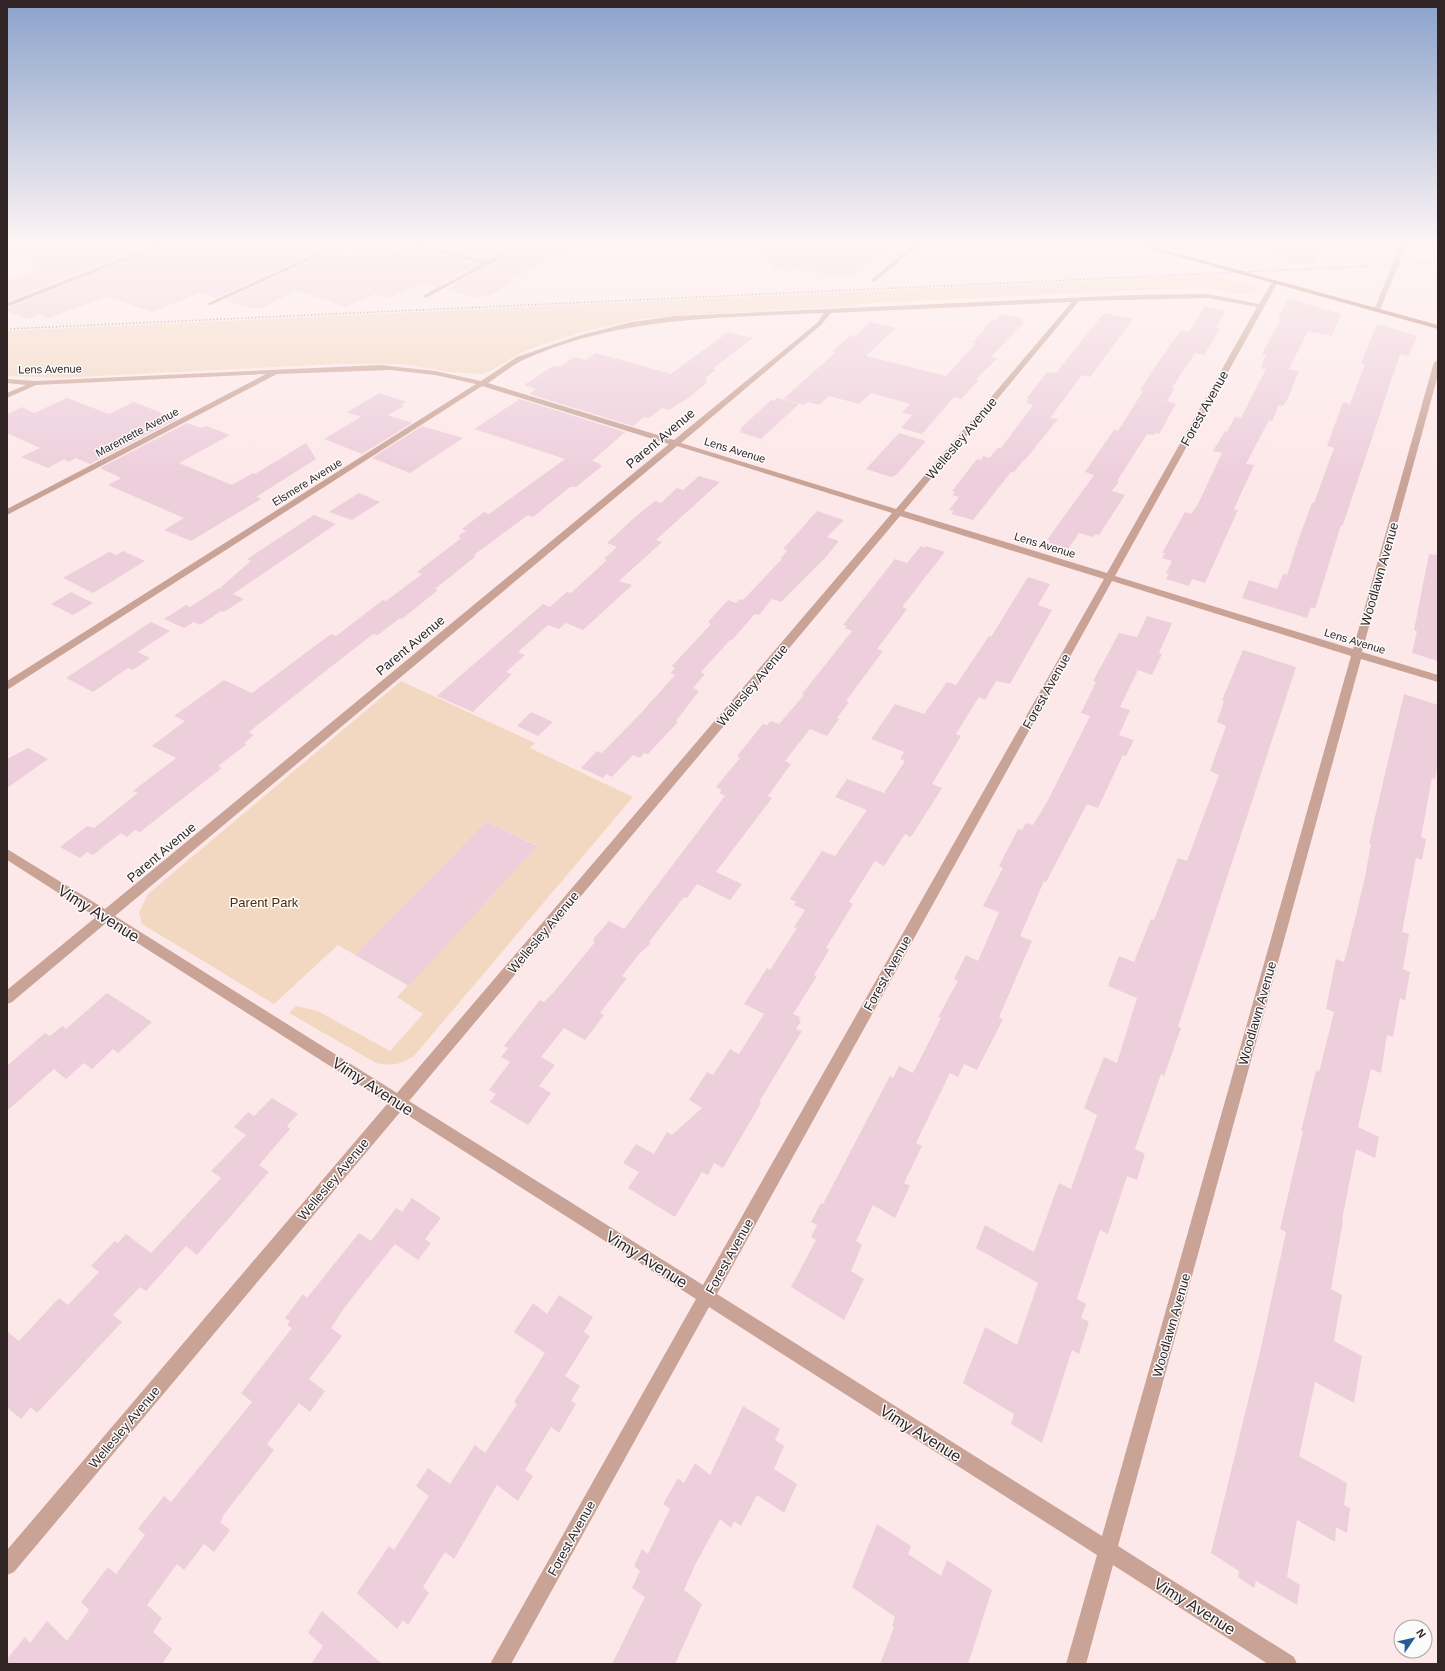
<svg xmlns="http://www.w3.org/2000/svg" width="1445" height="1671" font-family="Arial,sans-serif">
  <rect width="100%" height="100%" fill="#fde8e9"/>
  <!-- green -->
  <g fill="#f2d8c1">
    <path d="M1216 275 1252 286 1256 288V291L1244 295 1210 288H1184L854 304 855 306 702 314 642 319 586 331 537 346 521 353 490 371 482 374 451 372 402 364H337L55 378 7 376V331Z"/>
    <path d="M401 681 535 743 530 748 633 797 414 1056C400 1065 392 1066 376 1063L289 1013 296 1006 318 1011 390 1051 423 1014 397 997 536 845 486 821 355 955 338 945 274 1004 142 924 139 912 148 894Z"/>
  </g>
  <!-- building -->
  <g fill="#edcedb">
    <path d="M7 244H154L7 301V281L39 269 25 264 38 259 7 249Z"/>
    <path d="M167 244H304L323 249 216 298 199 293 153 312 106 297 49 318 39 315 28 319 7 311V308Z"/>
    <path d="M406 244 478 264 437 287 421 283 389 298 375 294 346 307 296 291 261 308H251L225 300 332 251 349 256 373 246 404 254Z"/>
    <path d="M427 244H517L487 259Z"/>
    <path d="M528 244H579L511 280 516 282 488 296 482 295 476 298 446 289Z"/>
    <path d="M772 244H895L855 276 833 275 791 269 786 271 773 268 761 251Z"/>
    <path d="M1284 244H1323L1312 264 1273 261Z"/>
    <path d="M1288 298 1341 314 1332 336 1308 331 1289 369 1299 371 1288 398 1283 406 1279 405 1272 421 1269 420 1246 464 1254 465 1234 509 1238 510 1205 583 1192 579 1189 586 1166 579 1169 574 1166 573 1172 561 1162 558 1165 553H1162L1185 512 1191 514 1198 504 1222 453 1213 451 1225 431 1227 432 1235 417 1241 418 1266 369 1261 368 1266 355 1262 354 1281 319 1278 318Z"/>
    <path d="M1205 306 1226 311 1216 327 1220 328 1219 330 1204 355 1195 353 1172 388 1174 389 1167 401 1176 404 1159 434 1155 433 1154 435 1147 434 1117 481H1119L1112 491 1125 495 1099 535 1095 534 1093 537 1079 533 1068 549 1048 543 1050 540H1047L1094 475 1085 472 1114 430 1118 431 1143 391 1140 390 1153 370 1181 330 1189 332Z"/>
    <path d="M1104 313 1133 319 1090 377 1082 375 1050 418 1058 419 1025 460H1024L1014 472H1011L973 520 951 514 954 511 949 510 959 497 952 495 955 492 952 491 977 459 981 460 983 456 989 458 998 448H1001L1033 405 1026 403 1029 399H1026L1047 372 1056 373Z"/>
    <path d="M1002 314 1023 319 1020 321 1024 322 991 357 997 359 976 379 979 380 961 399 954 397 922 434 901 428 912 415 902 413 910 404 871 393 859 404 829 396 819 405 808 402 804 405 783 399 836 352 832 351 851 335 855 336 870 322 896 328 866 356 946 376 976 343H972L992 320 995 321Z"/>
    <path d="M1377 324 1417 336 1409 356 1400 354 1343 525H1341L1315 609 1311 607 1307 618 1242 598 1249 580 1277 589 1283 574 1287 575 1299 538 1312 503H1314L1334 448 1327 446 1343 402 1350 404 1365 364H1361Z"/>
    <path d="M728 332 753 338 713 369 716 370 705 378 707 379 705 381 708 382 688 398 669 410 662 408 649 418 644 417 633 426 529 394 536 389 524 385 553 366 559 367 574 357 586 360 596 353 671 374Z"/>
    <path d="M380 393 406 402 400 405 404 406 388 415 412 423 362 454 324 439 361 417 347 412Z"/>
    <path d="M67 398 109 414 134 402 177 419 90 464 76 458 69 462 64 459 48 468 21 457 40 448 7 433V414L22 407 34 413Z"/>
    <path d="M777 398 799 404 761 439 739 432 742 430 740 429 771 400 774 401Z"/>
    <path d="M520 399 625 432 592 461 601 464 599 465 602 466 576 487H570L533 517 528 515 474 555 476 556 435 589 438 590 402 619 400 618 378 635 373 634 318 677 249 732 254 735 244 743 247 744 218 766 222 768 140 832 135 830 127 837 121 833 93 855 87 852 80 858 60 847 86 827 88 826 94 828 138 793 133 791 176 758 152 746 185 721 174 716 224 680 252 693 331 634 336 636 383 600 386 601 422 574 417 572 461 538 458 536 466 531 462 529 484 512 489 514 565 459 474 429Z"/>
    <path d="M187 423 201 428 206 426 230 435 179 463 232 485 253 473 255 474 306 443 316 459 256 497 261 499 191 541 164 530 184 518 108 485 121 478 100 468Z"/>
    <path d="M422 426 463 438 410 473 372 458Z"/>
    <path d="M899 433 926 441 896 475 891 477 866 469Z"/>
    <path d="M699 476 720 482 656 540 662 542 619 581 632 585 583 630 566 623 559 629 548 625 518 652 525 655 506 672 512 674 473 712 437 696 543 604 550 607 567 592 571 593 607 560 604 559 617 547 607 543 634 518 655 501 661 503 677 488 683 490Z"/>
    <path d="M359 493 380 502 352 520 329 512Z"/>
    <path d="M817 511 844 520 827 537 839 541 826 557 781 602 772 599 759 615 755 614 732 640 731 639 701 672 705 674 693 688 699 691 676 721 678 722 648 754 644 753 640 758 633 755 612 777 606 774 603 778 581 768 597 751 602 753 641 713 675 675 670 673 675 668 672 666 711 624 708 622 728 600 736 603 740 599 743 600 782 559H780L788 550 783 549Z"/>
    <path d="M314 515 336 524 233 594 244 599 224 612 221 611 200 625 194 622 184 628 164 619 186 605 190 607 219 588 222 589 221 587 251 561 247 559Z"/>
    <path d="M921 546 924 548 926 546 945 552 902 607 907 609 877 649 883 651 849 697 846 701 849 702 837 718 839 719 827 736 810 729 785 761 791 764 768 796 772 798 716 872 742 884 730 900 697 884 687 898 684 897 649 942 651 943 639 954 622 976 627 978 600 1013 604 1015 585 1040 564 1028 541 1057 555 1065 539 1086 551 1093 528 1125 490 1102 496 1094 489 1090 510 1062 501 1057 508 1048 504 1046 540 1000 544 1002 554 992 595 942 593 941 594 938 609 921 624 929 725 796 719 793 722 790 716 787 740 758 737 756 763 724 767 725 771 721 779 724 804 695 802 694 852 631 845 628 847 626 843 625 895 559 907 563Z"/>
    <path d="M123 551 145 561 93 593 63 578 109 552 116 555Z"/>
    <path d="M1429 554 1438 555V661L1412 653 1417 631 1414 630Z"/>
    <path d="M1028 577 1050 584 1038 605 1052 610 1010 684 996 681 985 700 979 697 956 734 961 736 932 784 942 788 913 834 910 837 905 834 884 866 875 861 849 902 853 904 826 948 829 950 814 975 817 976 793 1014 800 1017 799 1019 801 1021 796 1029 802 1031 759 1102 761 1103 723 1168 714 1163 708 1175 702 1172 675 1217 628 1188 639 1172 623 1163 636 1144 654 1154 667 1132 672 1135 702 1108 689 1100 707 1072 713 1075 730 1049 739 1054 764 1014 744 1004 767 968 770 970 797 928 794 927 805 910 794 905 796 902 790 899 822 851 835 856 867 810 835 797 847 779 884 793 905 761 900 759 904 752 871 739 895 704 924 714 947 682 956 685 989 636 991 637Z"/>
    <path d="M71 592 93 603 73 615 51 604Z"/>
    <path d="M1147 616 1172 623 1159 653 1162 654 1152 675 1138 670 1120 707 1130 710 1119 735 1134 740 1126 756 1123 755 1098 808 1087 804 1046 882 1044 881 1020 936 1032 941 999 1017 1003 1019 977 1070 964 1064 958 1077 950 1073 916 1143 922 1146 904 1183 910 1186 895 1218 873 1205 856 1241 862 1245 851 1271 864 1279 844 1320 791 1287 816 1240 811 1237 817 1225 811 1222 821 1203 823 1204 890 1076 893 1078 899 1066 913 1073 941 1018 938 1017 958 981 954 979 966 955 978 961 999 912 983 906 1003 868 999 866 1018 829 1022 830 1026 823 1033 825 1047 802 1090 716 1081 713 1096 682 1093 681 1119 633 1137 637Z"/>
    <path d="M151 622 170 631 138 652 150 658 133 670 128 668 93 692 66 678Z"/>
    <path d="M1243 650 1296 667 1178 1027 1181 1028 1164 1076 1161 1074 1135 1149 1145 1154 1137 1180 1127 1176 1108 1234 1100 1230 1077 1299 1086 1304 1081 1318 1089 1322 1079 1354 1072 1350 1042 1443 1011 1424 1014 1414 963 1383 985 1327 1017 1345 1038 1283 976 1248 985 1225 1034 1252 1059 1183 1071 1189 1097 1115 1084 1108 1104 1057 1117 1063 1137 998 1108 986 1119 956 1134 962 1151 919 1154 920 1178 858 1187 861 1219 775 1210 771 1226 726 1217 722 1224 701 1222 700Z"/>
    <path d="M1404 694 1438 705V763L1435 779 1432 778 1421 837 1426 839 1422 860 1416 858 1402 932 1409 934 1403 969 1410 972 1405 1001 1400 998 1393 1037 1387 1035 1381 1073 1371 1069 1358 1127 1379 1137 1375 1158 1356 1149 1342 1220 1343 1221 1331 1289 1342 1295 1334 1341 1362 1356 1354 1403 1315 1382 1299 1456 1347 1483 1344 1505 1350 1508 1347 1533 1336 1527 1335 1542 1297 1520 1287 1577 1300 1585 1297 1605 1256 1581 1254 1588 1238 1577 1239 1571 1211 1553 1260 1352 1286 1232 1280 1229 1303 1131H1301L1316 1070 1319 1072 1334 1012 1326 1009 1336 959 1344 962 1348 947 1364 882 1371 844 1369 843 1384 778Z"/>
    <path d="M531 712 553 722 538 736 517 726Z"/>
    <path d="M28 748 48 759 7 788V759Z"/>
    <path d="M486 821 537 846 409 986 355 955Z"/>
    <path d="M107 993 152 1022 118 1053 113 1049 92 1069 84 1063 66 1079 54 1069 7 1111V1066L45 1033 50 1036 62 1026 66 1029Z"/>
    <path d="M272 1098 298 1114 287 1126 290 1129 259 1165 269 1172 197 1255 186 1246 146 1291 140 1287 113 1315 122 1322 37 1413 31 1407 21 1419 7 1407V1331L19 1341 59 1298 68 1305 99 1272 91 1266 115 1241 118 1243 126 1234 151 1253 221 1178 211 1171 246 1135 234 1127 248 1112 254 1116Z"/>
    <path d="M412 1198 441 1218 425 1239 431 1243 418 1260 395 1244 344 1308 331 1328 342 1336 309 1379 325 1391 310 1412 299 1403 267 1444 274 1450 222 1517 223 1518 220 1522 230 1530 214 1552 204 1544 184 1570 177 1564 147 1605 162 1618 153 1632 172 1649 162 1664H7V1659L25 1637 30 1643 47 1621 67 1641 89 1610 81 1602 108 1567 116 1574 145 1535 138 1529 164 1496 171 1502 252 1402 241 1393 292 1328 287 1325 290 1321 285 1318 303 1294 307 1298 359 1233 371 1241 396 1208 402 1212Z"/>
    <path d="M559 1295 593 1317 584 1332 590 1336 565 1376 580 1386 571 1401 576 1404 559 1433 551 1427 525 1470 533 1476 518 1501 497 1485 454 1559 445 1552 423 1587 429 1593 408 1625 403 1620 397 1629 357 1593 389 1546 394 1550 429 1496 416 1486 428 1468 450 1484 475 1445 485 1453 517 1404 514 1402 545 1353 514 1332 533 1303 547 1314Z"/>
    <path d="M743 1406 780 1429 775 1440 784 1446 774 1469 797 1484 784 1513 757 1495 741 1526 734 1521 731 1528 720 1519 695 1565 684 1590 702 1604 675 1664H612L645 1597 632 1588 640 1571 634 1566 642 1549 648 1554 670 1509 663 1504 678 1478 684 1483 695 1463 710 1475Z"/>
    <path d="M877 1524 911 1546 908 1554 941 1576 947 1560 992 1590 968 1664H880L894 1627 892 1626 895 1617 852 1587Z"/>
    <path d="M322 1611 382 1664H311L323 1646 308 1633Z"/>
  </g>
  <g fill="none" stroke-linecap="round" stroke-linejoin="round">
    <!-- minor -->
    <g fill="#c9a396" fill-rule="evenodd">
      <path d="M158 244H166L7 307V303Z"/>
      <path d="M337 244H345L211 305 206 304Z"/>
      <path d="M411 244H421L487 261 520 244H527L426 298 424 297V295L482 264Z"/>
      <path d="M914 244H921L876 281H872V279Z"/>
      <path d="M1158 244H1164L1159 251H1155Z"/>
      <path d="M1401 244H1407L1380 310 1375 311 1374 310Z"/>
      <path d="M1275 280 1278 282 1115 576 1353 649 1434 362 1438 360V375L1362 652 1438 675V682L1361 659 1118 1546 1294 1657 1297 1664H1268L1113 1565 1086 1664H1066L1097 1555 709 1307 511 1664H490L696 1299 401 1111 14 1572 7 1575V1550L388 1103 106 923 12 1002 7 1004V990L96 917 7 860V849L105 909 669 444 482 386 7 690V681L476 384 435 375 391 370 277 374 7 515V509L266 374 36 385 7 398V393L26 385 7 383V379L36 381 380 365 435 371 481 381 517 357 578 336 632 322 676 316 1132 295 1208 294 1259 304 1272 282ZM1208 298 1257 307 1107 573 904 511 1079 301ZM1072 302 896 509 681 443 821 325 831 313ZM824 313 817 323 674 440 488 383C499 376 511 366 523 360 620 316 720 318 824 313ZM677 446 892 513 397 1093 115 916ZM900 516 1104 579 703 1285 409 1101ZM1112 581 1351 656 1102 1536 717 1294Z"/>
    </g>
    <!-- secondary -->
    <path fill="#b57e6c" fill-rule="evenodd" d="M1133 244H1143L1438 325V329Z"/>
    <!-- rail -->
    <path stroke="#726364" stroke-width="1.5" stroke-dasharray="1 2.5" stroke-linecap="butt" d="M7 329 1438 263"/>
  </g>
  <!-- sky -->
  <linearGradient id="sky" x2="0" y2="1"><stop stop-color="#8ba2cb"/><stop offset="0.51" stop-color="#fef5f5"/><stop offset="1" stop-color="#fef5f5" stop-opacity="0"/></linearGradient>
  <rect width="1445" height="478" fill="url(#sky)"/>
  <g text-anchor="middle" stroke-width="3" stroke-linejoin="round" paint-order="stroke">
    <!-- far-street labels -->
    <g font-size="11" fill="#322526" stroke="#fbfbfb">
      <text transform="translate(50 369) rotate(-1)" y="4">Lens Avenue</text>
      <text transform="translate(137 432) rotate(-28)" y="4">Marentette Avenue</text>
      <text transform="translate(735 450) rotate(17)" y="4">Lens Avenue</text>
      <text transform="translate(307 482) rotate(-32)" y="4">Elsmere Avenue</text>
      <text transform="translate(1045 545) rotate(17)" y="4">Lens Avenue</text>
      <text transform="translate(1355 641) rotate(17)" y="4">Lens Avenue</text>
    </g>
    <!-- street labels -->
    <g font-size="13" fill="#322526" stroke="#fbfbfb">
      <text transform="translate(1204 408) rotate(-61)" y="5">Forest Avenue</text>
      <text transform="translate(660 438) rotate(-40)" y="5">Parent Avenue</text>
      <text transform="translate(961 438) rotate(-50)" y="5">Wellesley Avenue</text>
      <text transform="translate(1379 574) rotate(-74)" y="5">Woodlawn Avenue</text>
      <text transform="translate(410 645) rotate(-40)" y="5">Parent Avenue</text>
      <text transform="translate(752 685) rotate(-50)" y="5">Wellesley Avenue</text>
      <text transform="translate(1046 691) rotate(-61)" y="5">Forest Avenue</text>
      <text transform="translate(161 852) rotate(-40)" y="5">Parent Avenue</text>
      <text transform="translate(543 932) rotate(-50)" y="5">Wellesley Avenue</text>
      <text transform="translate(887 973) rotate(-61)" y="5">Forest Avenue</text>
      <text transform="translate(1257 1013) rotate(-74)" y="5">Woodlawn Avenue</text>
      <text transform="translate(333 1179) rotate(-50)" y="5">Wellesley Avenue</text>
      <text transform="translate(729 1256) rotate(-61)" y="5">Forest Avenue</text>
      <text transform="translate(1171 1325) rotate(-74)" y="5">Woodlawn Avenue</text>
      <text transform="translate(124 1427) rotate(-50)" y="5">Wellesley Avenue</text>
      <text transform="translate(571 1538) rotate(-61)" y="5">Forest Avenue</text>
    </g>
    <!-- park labels -->
    <g font-size="13" fill="#532d00" stroke="#fbfbfb">
      <text x="264" y="907">Parent Park</text>
    </g>
    <!-- near-street labels -->
    <g font-size="16" fill="#322526" stroke="#fbfbfb">
      <text transform="translate(99 913) rotate(32)" y="6">Vimy Avenue</text>
      <text transform="translate(373 1086) rotate(33)" y="6">Vimy Avenue</text>
      <text transform="translate(647 1259) rotate(32)" y="6">Vimy Avenue</text>
      <text transform="translate(921 1433) rotate(32)" y="6">Vimy Avenue</text>
      <text transform="translate(1195 1606) rotate(32)" y="6">Vimy Avenue</text>
    </g>
  </g>
  <!-- border -->
  <rect width="1445" height="1671" fill="none" stroke="#322526" stroke-width="16"/>
  <!-- north arrow -->
  <g transform="translate(1413 1639) rotate(56)"><circle r="19" fill="#fbfbfb" stroke="#aba5a6"/>
  <path d="M0-3L7 15L0 10L-7 15Z" fill="#265b93"/>
  <text y="-6" font-size="11" font-weight="bold" text-anchor="middle" fill="#322526">N</text>
  </g>
</svg>
